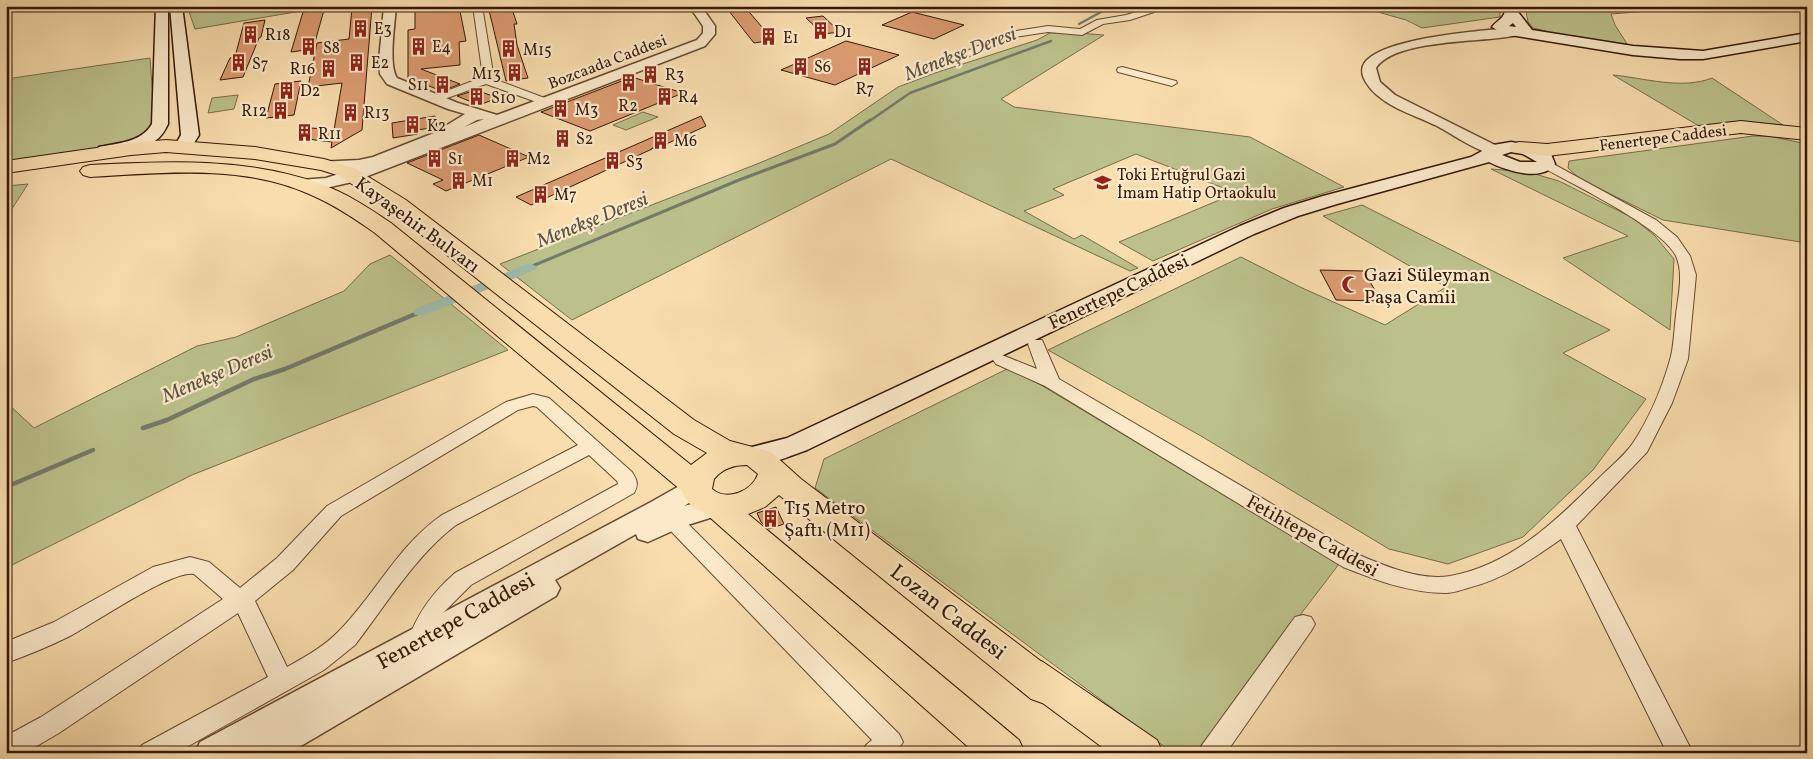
<svg xmlns="http://www.w3.org/2000/svg" width="1813" height="759" font-family="Vollkorn,serif">
  <rect width="100%" height="100%" fill="#f9ddad"/>
  <filter id="stains"><feTurbulence type="fractalNoise" baseFrequency=".004" numOctaves="4"/><feColorMatrix values="0 0 0 0 .2 0 0 0 0 .09 0 0 0 0 .02 0 0 0 .5 -.17"/></filter>
  <radialGradient id="worn" r=".72"><stop offset=".6" stop-color="#630" stop-opacity="0"/><stop offset="1" stop-color="#630" stop-opacity=".3"/></radialGradient>
  <!-- green -->
  <g fill="#bcc18b" stroke="#786c48">
    <path d="M187 6H304L307 10 195 29Z"/>
    <path d="M1357 6H1500V17L1422 28 1406 20Z"/>
    <path d="M1525 6H1713L1611 14 1615 25 1629 47 1602 45 1533 28 1528 22Z"/>
    <path d="M1065 32 1104 35 1001 99 1014 107 1250 137 1344 187 1272 209 1153 261 1119 242 1236 193 1136 154 1053 189 1064 195 1024 211 1074 239 1082 235 1138 268 1130 271 891 159 572 320 500 264 757 164 829 134 898 87 935 73 1037 40 1050 33Z"/>
    <path d="M150 58 154 112 149 133C110 153 50 157 6 163V152L10 150 6 143V79Z"/>
    <path d="M1613 75C1644 78 1682 90 1712 78L1783 125 1750 122 1699 126Z"/>
    <path d="M238 95 234 109 208 113 212 98Z"/>
    <path d="M643 112 658 117 626 130 613 125Z"/>
    <path d="M1753 136H1769L1807 144V243L1663 220 1580 179 1568 168 1569 161Z"/>
    <path d="M1491 169 1528 172 1559 181 1633 218 1655 236 1674 259 1670 330 1563 258 1628 236Z"/>
    <path d="M28 184 6 218V186Z"/>
    <path d="M1362 205 1610 330 1563 353 1646 399 1593 470 1523 537 1448 564 1389 549 1201 436 1048 350 1241 257 1300 287 1385 325 1446 287 1323 216Z"/>
    <path d="M390 255 508 350 192 475 6 568V402L34 428 197 346 236 337 344 291 370 264Z"/>
    <path d="M1011 367 1339 564 1195 753H1173L815 488 824 459Z"/>
  </g>
  <g fill="none" stroke-linecap="round" stroke-linejoin="round">
    <!-- stream-far2 -->
    <g stroke="#747a6a" stroke-width="2.5">
      <path d="M1079 24 1112 6"/>
      <path d="M868 122 910 93 1051 41"/>
    </g>
    <!-- stream-far1 -->
    <path stroke="#747a6a" stroke-width="3" d="M530 267 739 180 835 144 870 120"/>
    <!-- stream -->
    <g stroke="#747a6a" stroke-width="4.5">
      <path d="M143 428 167 420 254 379 285 369 420 312"/>
      <path d="M6 487 93 450"/>
    </g>
    <!-- canal -->
    <path fill="#9ebbae" fill-rule="evenodd" d="M530 263 537 267 535 270 425 315H415L413 312 415 309Z"/>
  </g>
  <!-- building -->
  <g fill="#dc9b71" stroke="#351804">
    <path d="M372 6 362 130 331 148 332 142 299 138 300 127 334 130 342 83 308 87 317 43 349 39 352 8Z"/>
    <path d="M415 6H459L466 41 459 42 460 65 421 69 460 84 442 91 408 78V30L415 29Z"/>
    <path d="M488 6H511L517 24H514L517 45 528 78 506 81Z"/>
    <path d="M725 6H744L773 40 754 43Z"/>
    <path d="M324 10 313 49 291 52 303 12Z"/>
    <path d="M912 12 964 25 934 39 882 25Z"/>
    <path d="M823 16 840 32 823 34 806 18Z"/>
    <path d="M265 20 261 37 259 38 243 77 220 80 230 58 235 57 244 23Z"/>
    <path d="M846 41 899 55 835 85 781 70Z"/>
    <path d="M632 77 683 93 590 131 541 112Z"/>
    <path d="M301 81 294 115 266 118 275 84Z"/>
    <path d="M476 90 498 98 479 105 457 96Z"/>
    <path d="M435 116 437 127 417 130 418 134 393 138 392 123Z"/>
    <path d="M701 116 706 126 655 149 652 148V149L531 205 516 197Z"/>
    <path d="M479 135 529 157 446 191 433 184 443 180 407 163Z"/>
    <path d="M1320 270 1364 271 1381 301 1336 300Z"/>
    <path d="M776 507 784 524 769 529 761 522 757 513Z"/>
  </g>
  <g fill="none" stroke-linecap="round" stroke-linejoin="round">
    <defs>
      <g id="minor">
        <path d="M473 6H482L494 79 550 100 552 102 550 104H542L486 84 439 101H431L429 99 431 97 483 77Z"/>
        <path d="M1157 6H1172L1130 20 1103 24 1082 35 1048 32 1015 37 960 60H952L951 58 1010 32 1048 26 1080 29 1097 20 1126 15Z"/>
        <path d="M1122 67 1176 81 1177 83 1172 86 1118 72 1117 70 1118 68Z"/>
        <path d="M1546 160 1656 220 1677 237 1690 256 1696 275 1688 359 1672 403 1647 452 1576 526 1693 753H1667L1561 539C1531 560 1504 579 1468 588 1461 590 1453 593 1446 593 1409 593 1376 580 1343 567L1045 386 996 364 993 360 996 356 1002 355 1037 369 1028 344 1030 340H1042L1059 379 1359 555C1385 566 1421 581 1450 576 1511 565 1557 520 1599 478 1610 467 1624 456 1633 443 1649 419 1662 388 1670 360 1674 346 1674 330 1676 315 1678 296 1684 274 1676 256 1662 227 1572 184 1542 167L1540 164Z"/>
        <path d="M533 394 549 398 632 472C637 480 639 484 634 493L471 585 444 612 428 647 420 650 412 647 408 640C418 612 433 592 455 573L618 484 617 481 589 455 456 525C417 554 385 606 355 645L324 670 176 753H138L142 745 268 677 238 613 59 733 25 753H6V736L41 717 223 599 194 574C173 569 93 624 70 636 50 646 28 655 6 663V642L54 622 153 567 190 557 209 562 240 588 277 558 327 506 506 402ZM533 406 537 407 578 445 442 515C398 545 375 595 338 632 323 647 305 657 287 667L255 601 293 570 341 516 518 410Z"/>
        <path d="M672 512 679 515 899 734 903 742 896 753H862L866 745 872 740 665 525 662 520 665 515Z"/>
        <path d="M1303 615 1311 617 1315 624 1311 631 1226 753H1198L1202 745 1295 617Z"/>
      </g>
      <g id="tertiary">
        <path d="M384 6H396C395 23 388 65 397 78L458 103 497 115 697 40 703 33V26L689 6H701L715 26V34L705 46 352 182 326 188H300L298 184 300 180 326 178 351 170 318 168 316 165 318 162 359 160 373 157 434 133 465 114 448 109 387 84 380 74 379 61ZM484 119 464 127 477 120Z"/>
        <path d="M1514 28 1520 32 1518 35C1485 43 1396 38 1376 68L1380 82 1395 95 1499 147 1501 150 1499 153C1495 154 1492 155 1488 153 1470 147 1454 135 1437 126 1417 116 1394 110 1377 95 1370 89 1359 76 1363 66 1374 38 1486 30 1514 28Z"/>
        <path d="M697 478 706 481 710 487 706 493 684 506 717 497 726 499 730 506 726 513 681 527 648 542 638 539 636 534 555 580 560 588 556 596 289 753H195L200 742 651 502 688 481Z"/>
      </g>
      <g id="secondary">
        <path d="M156 6H168V124C165 130 162 136 156 140 144 151 115 159 99 155L96 151 99 147C117 143 141 143 152 124Z"/>
        <path d="M170 6H182L199 135 189 151 183 152 177 151 174 147 181 135Z"/>
        <path d="M1505 6H1517L1518 12 1532 30 1633 46 1703 51 1807 33V41L1703 59H1680L1633 55 1504 34 1492 27C1498 19 1506 19 1505 6ZM1513 23 1516 27 1509 26Z"/>
        <path d="M1511 142 1534 146 1551 154 1555 164C1542 183 1505 170 1489 162L1337 204 1298 216 1254 234 807 450C787 457 765 468 744 463L740 456 744 449 787 438 1240 226 1284 208 1323 196 1471 157 1484 150 1487 146ZM1511 152 1523 154 1537 162H1520L1502 155Z"/>
      </g>
      <g id="primary">
        <path d="M1741 121 1807 128V140L1741 133 1547 156 1512 152 1509 148 1512 144 1519 142 1547 144Z"/>
        <path d="M166 140 255 147 324 159 354 168 406 200 694 420 730 441 771 452 801 479 1059 675 1064 687 1059 699 1045 704 1031 699 779 495 765 507 748 514 1019 740 1025 753H975L705 513C693 509 687 503 682 491L375 233C354 218 333 204 309 194 242 164 161 173 90 177L83 175 80 171 83 167 90 165C168 161 246 157 321 184 346 193 369 208 391 223L691 465 707 453 674 434 390 210 340 176 321 170 255 159 166 152 131 155 6 173V161L131 143ZM747 465 758 474C752 491 727 502 712 489L714 479C723 468 734 465 747 465Z"/>
      </g>
      <path id="trunk" d="M1030 657 1043 662 1157 740 1163 753H1110L1017 684 1011 673 1017 662Z"/>
    </defs>
    <!-- minor casing -->
    <use href="#minor" stroke="#66492e" stroke-width="2"/>
    <!-- tertiary casing -->
    <use href="#tertiary" stroke="#66492e" stroke-width="3"/>
    <!-- secondary casing -->
    <use href="#secondary" stroke="#351804" stroke-width="3"/>
    <!-- primary casing -->
    <use href="#primary" stroke="#351804" stroke-width="2"/>
    <!-- trunk casing -->
    <use href="#trunk" stroke="#351804" stroke-width="2"/>
    <!-- minor -->
    <use href="#minor" fill="#fbe9ca" fill-rule="evenodd"/>
    <!-- tertiary -->
    <use href="#tertiary" fill="#fbe9ca" fill-rule="evenodd"/>
    <!-- secondary -->
    <use href="#secondary" fill="#fbe9ca" fill-rule="evenodd"/>
    <!-- primary -->
    <use href="#primary" fill="#f9ddad" fill-rule="evenodd"/>
    <!-- trunk -->
    <use href="#trunk" fill="#f9ddad" fill-rule="evenodd"/>
  </g>
  <!-- icons -->
  <defs>
    <symbol id="building-bare" viewBox="-9 -9 18 18"><path d="M-4-6H4V6H1V3H-1V6H-4ZM-2.5-4.3h1.7v1.8h-1.7ZM.8-4.3h1.7v1.8H.8ZM-2.5-1h1.7V.8h-1.7ZM.8-1h1.7V.8H.8Z" fill="#8f2418" stroke="#fbe9ca" stroke-width="2.5" paint-order="stroke"/></symbol>
    <symbol id="school-bare" viewBox="-9 -9 18 18"><path d="M0-5L7-2L0 1L-7-2ZM-4 1L0 2.5L4 1V4Q0 6-4 4Z" fill="#8f2418" stroke="#fbe9ca" stroke-width="2.5" paint-order="stroke"/></symbol>
    <symbol id="mosque-bare" viewBox="-9 -9 18 18"><path d="M3.5-4.9A6 6 0 1 0 3.5 4.9A5 5 0 1 1 3.5-4.9Z" fill="#8f2418" stroke="#fbe9ca" stroke-width="2.5" paint-order="stroke"/></symbol>
  </defs>
  <g fill-rule="evenodd">
    <use href="#building-bare" x="348" y="16" width="25" height="25"/>
    <use href="#building-bare" x="808" y="18" width="25" height="25"/>
    <use href="#building-bare" x="238" y="22" width="25" height="25"/>
    <use href="#building-bare" x="756" y="24" width="25" height="25"/>
    <use href="#building-bare" x="406" y="34" width="25" height="25"/>
    <use href="#building-bare" x="296" y="34" width="25" height="25"/>
    <use href="#building-bare" x="496" y="36" width="25" height="25"/>
    <use href="#building-bare" x="344" y="50" width="25" height="25"/>
    <use href="#building-bare" x="226" y="50" width="25" height="25"/>
    <use href="#building-bare" x="788" y="54" width="25" height="25"/>
    <use href="#building-bare" x="852" y="54" width="25" height="25"/>
    <use href="#building-bare" x="316" y="56" width="25" height="25"/>
    <use href="#building-bare" x="502" y="60" width="25" height="25"/>
    <use href="#building-bare" x="638" y="62" width="25" height="25"/>
    <use href="#building-bare" x="616" y="70" width="25" height="25"/>
    <use href="#building-bare" x="430" y="72" width="25" height="25"/>
    <use href="#building-bare" x="274" y="78" width="25" height="25"/>
    <use href="#building-bare" x="652" y="84" width="25" height="25"/>
    <use href="#building-bare" x="464" y="84" width="25" height="25"/>
    <use href="#building-bare" x="548" y="96" width="25" height="25"/>
    <use href="#building-bare" x="268" y="98" width="25" height="25"/>
    <use href="#building-bare" x="338" y="100" width="25" height="25"/>
    <use href="#building-bare" x="400" y="112" width="25" height="25"/>
    <use href="#building-bare" x="292" y="120" width="25" height="25"/>
    <use href="#building-bare" x="550" y="126" width="25" height="25"/>
    <use href="#building-bare" x="648" y="128" width="25" height="25"/>
    <use href="#building-bare" x="422" y="146" width="25" height="25"/>
    <use href="#building-bare" x="500" y="146" width="25" height="25"/>
    <use href="#building-bare" x="600" y="148" width="25" height="25"/>
    <use href="#building-bare" x="446" y="168" width="25" height="25"/>
    <use href="#school-bare" x="1090" y="170" width="25" height="25"/>
    <use href="#building-bare" x="528" y="182" width="25" height="25"/>
    <use href="#mosque-bare" x="1338" y="272" width="25" height="25"/>
    <use href="#building-bare" x="758" y="506" width="25" height="25"/>
  </g>
  <g text-anchor="middle" stroke-width="4.5" stroke-linejoin="round" paint-order="stroke">
    <!-- far-poi labels -->
    <g font-size="16" fill="#351804" stroke="#fbe9ca" text-anchor="start">
      <text x="374" y="34">E3</text>
      <text x="834" y="37">D1</text>
      <text x="265" y="40">R18</text>
      <text x="783" y="43">E1</text>
      <text x="432" y="52">E4</text>
      <text x="323" y="53">S8</text>
      <text x="523" y="55">M15</text>
      <text x="371" y="68">E2</text>
      <text x="252" y="69">S7</text>
      <text x="814" y="72">S6</text>
      <text x="315" y="74" text-anchor="end">R16</text>
      <text x="501" y="79" text-anchor="end">M13</text>
      <text x="665" y="80">R3</text>
      <text x="429" y="90" text-anchor="end">S11</text>
      <text x="865" y="94" text-anchor="middle">R7</text>
      <text x="300" y="96">D2</text>
      <text x="678" y="102">R4</text>
      <text x="491" y="103">S10</text>
      <text x="628" y="111" text-anchor="middle">R2</text>
      <text x="575" y="115">M3</text>
      <text x="267" y="116" text-anchor="end">R12</text>
      <text x="364" y="118">R13</text>
      <text x="427" y="131">K2</text>
      <text x="318" y="139">R11</text>
      <text x="576" y="144">S2</text>
      <text x="674" y="146">M6</text>
      <text x="448" y="164">S1</text>
      <text x="527" y="164">M2</text>
      <text x="626" y="167">S3</text>
      <text x="1117" y="180">Toki Ertuğrul Gazi<tspan x="1117" dy="18">İmam Hatip Ortaokulu</tspan></text>
      <text x="472" y="186">M1</text>
      <text x="554" y="200">M7</text>
    </g>
    <!-- far-street labels -->
    <g font-size="16" fill="#351804" stroke="#fbe9ca">
      <text transform="translate(607 61) rotate(-21)" y="6">Bozcaada Caddesi</text>
      <text transform="translate(1663 137) rotate(-7)" y="6">Fenertepe Caddesi</text>
    </g>
    <!-- street labels -->
    <g font-size="19" fill="#351804" stroke="#fbe9ca">
      <text transform="translate(418 224) rotate(36)" y="7">Kayaşehir Bulvarı</text>
      <text transform="translate(1118 291) rotate(-25)" y="7">Fenertepe Caddesi</text>
      <text transform="translate(1313 535) rotate(29)" y="7">Fetihtepe Caddesi</text>
    </g>
    <!-- poi labels -->
    <g font-size="19" fill="#351804" stroke="#fbe9ca" text-anchor="start">
      <text x="1364" y="281">Gazi Süleyman<tspan x="1364" dy="22">Paşa Camii</tspan></text>
      <text x="784" y="514">T15 Metro<tspan x="784" dy="22">Şaftı (M11)</tspan></text>
    </g>
    <!-- water labels -->
    <g font-size="20" font-style="italic" fill="#5a5140" stroke="#fbe9ca">
      <text transform="translate(960 53) rotate(-21)" y="7">Menekşe Deresi</text>
      <text transform="translate(592 219) rotate(-22)" y="7">Menekşe Deresi</text>
      <text transform="translate(217 373) rotate(-23)" y="7">Menekşe Deresi</text>
    </g>
    <!-- near-street labels -->
    <g font-size="22" fill="#351804" stroke="#fbe9ca">
      <text transform="translate(949 611) rotate(38)" y="8">Lozan Caddesi</text>
      <text transform="translate(455 620) rotate(-29)" y="8">Fenertepe Caddesi</text>
    </g>
  </g>
  <!-- margin -->
  <rect width="1813" height="759" fill="none" stroke="#f9ddad" stroke-width="25"/>
  <rect x="8" y="8" width="1798" height="744" fill="none" stroke="#351804" stroke-width="2.5"/>
  <rect x="12" y="12" width="1788" height="734" fill="none" stroke="#351804"/>
  <rect width="100%" height="100%" filter="url(#stains)"/>
  <rect width="100%" height="100%" fill="url(#worn)"/>
</svg>
